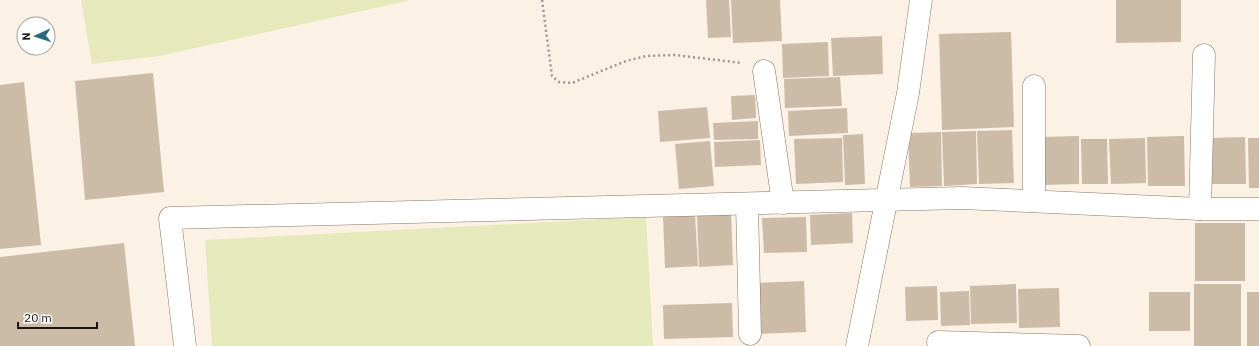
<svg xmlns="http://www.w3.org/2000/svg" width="1259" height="346" font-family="'IBM Plex Sans',sans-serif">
  <rect width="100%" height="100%" fill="#fcf1e5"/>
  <!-- green -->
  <g fill="#e5e9bb">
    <path d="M81 0H411L159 56 92 64Z"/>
    <path d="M646 217 653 346H212L205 240Z"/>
  </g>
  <!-- building -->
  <g fill="#cbbba7">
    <path d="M706 0H729L731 37 708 38Z"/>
    <path d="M731 0H780L782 41 733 43Z"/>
    <path d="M1116 0H1181V42L1116 43Z"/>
    <path d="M1011 32 1014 127 942 130 939 34Z"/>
    <path d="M882 36 883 74 833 76 831 38Z"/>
    <path d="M828 42 829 76 783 78 782 44Z"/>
    <path d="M153 73 164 192 85 200 75 81Z"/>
    <path d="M840 77 842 106 785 108 784 79Z"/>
    <path d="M24 82 41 245 0 249V85Z"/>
    <path d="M755 95 756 118 732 120 731 96Z"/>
    <path d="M707 107 710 138 660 142 658 111Z"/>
    <path d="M847 108 848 133 789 136 788 111Z"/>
    <path d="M758 121V139L714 140 713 123Z"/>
    <path d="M1012 130 1014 183 979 184 977 131Z"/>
    <path d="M976 131 977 184 944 186 942 132Z"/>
    <path d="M941 132 942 186 910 187 908 133Z"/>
    <path d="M863 134 865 184 845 185 843 135Z"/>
    <path d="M1079 136V184L1043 185 1042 137Z"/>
    <path d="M1184 136 1185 186H1148L1147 137Z"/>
    <path d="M1245 137 1246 184H1212L1211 138Z"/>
    <path d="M842 138 843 182 796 184 794 139Z"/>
    <path d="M1145 138 1146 183 1111 184 1109 139Z"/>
    <path d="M1248 138H1259V188H1249Z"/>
    <path d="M1081 139H1107L1108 184H1082Z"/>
    <path d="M760 140 761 165 715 167 714 142Z"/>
    <path d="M710 141 714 186 679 189 675 144Z"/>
    <path d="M731 212 733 265 699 267 697 214Z"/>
    <path d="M852 213 853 243 811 245 810 215Z"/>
    <path d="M695 215 698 266 665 268 663 216Z"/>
    <path d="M806 217 807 252 764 253 762 218Z"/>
    <rect x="1195" y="223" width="50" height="58"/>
    <path d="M124 243 135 346H0V257Z"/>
    <path d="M804 281 806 332 759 334 757 283Z"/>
    <path d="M1016 284 1017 323 971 324 970 286Z"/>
    <rect x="1194" y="284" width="47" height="62"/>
    <path d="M937 286 938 320 906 321 905 287Z"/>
    <path d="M1059 288 1060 327 1019 328 1018 289Z"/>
    <path d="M969 291 970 325 941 326 940 292Z"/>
    <rect x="1149" y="292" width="41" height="39"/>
    <rect x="1247" y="292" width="12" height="54"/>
    <path d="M732 303 733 337 664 339 663 305Z"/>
  </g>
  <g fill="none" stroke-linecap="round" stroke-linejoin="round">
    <defs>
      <g id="street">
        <path d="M764 71 783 203"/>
        <path d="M1034 86V201"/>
        <path d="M747 204 750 334"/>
        <path d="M1200 209 1204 55"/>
        <path d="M938 342 1079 346"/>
        <path d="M185 346 170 218 962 198 1200 209H1259"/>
        <path d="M857 346 908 93 921 0"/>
      </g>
    </defs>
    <!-- street casing -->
    <use href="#street" stroke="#887866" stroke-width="23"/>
    <!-- path -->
    <path stroke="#9f958c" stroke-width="2.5" stroke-dasharray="2 3" stroke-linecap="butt" d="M542 0 552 76 559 82 572 83 626 61 646 56 675 55 742 63"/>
    <!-- street -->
    <use href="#street" stroke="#fff" stroke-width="22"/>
  </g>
  <!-- north arrow -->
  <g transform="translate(36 36) rotate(267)"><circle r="19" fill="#ffffff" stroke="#a4a19f"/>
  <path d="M0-3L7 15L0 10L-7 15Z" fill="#2a6a7e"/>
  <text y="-6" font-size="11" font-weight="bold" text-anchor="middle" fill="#1b140e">N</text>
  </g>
  <!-- scale -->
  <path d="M18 322v6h79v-6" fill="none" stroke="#1b140e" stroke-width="2"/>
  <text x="24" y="322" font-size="12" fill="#1b140e" stroke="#ffffff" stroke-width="3" paint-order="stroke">20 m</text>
</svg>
